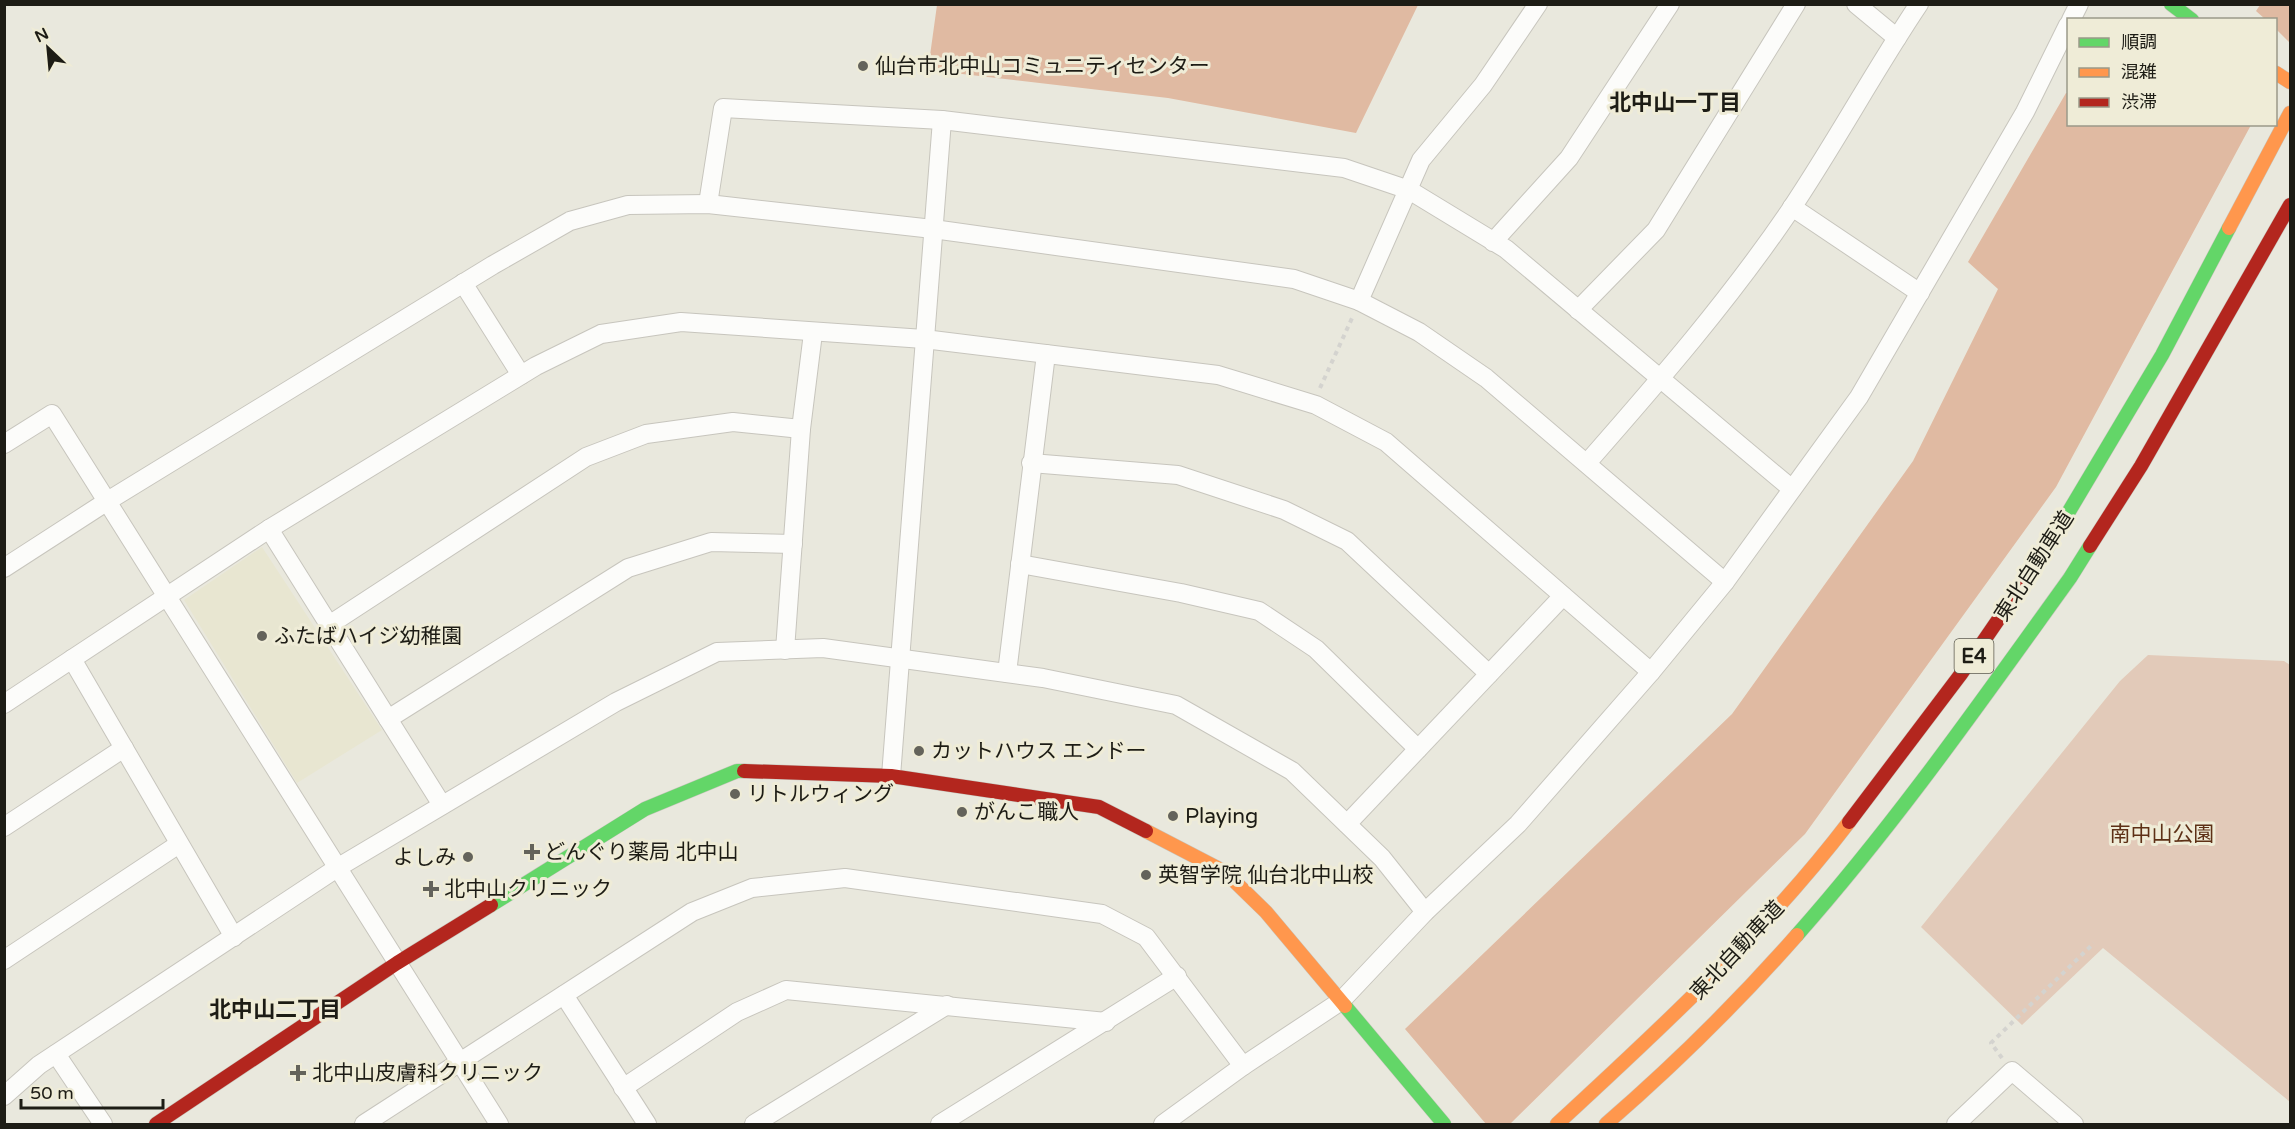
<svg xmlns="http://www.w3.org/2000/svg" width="2295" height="1129" font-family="'Varela Round','Noto Sans JP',sans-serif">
  <rect width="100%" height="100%" fill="#e9e8dd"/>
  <!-- built -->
  <path fill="#e8e6d1" d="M262 547 382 730 297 783 184 600Z"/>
  <!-- green -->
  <path fill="#e2cab9" d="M2148 655 2284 661 2290 665V1102L2103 948 2022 1025 1921 927 2120 681Z"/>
  <!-- forest -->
  <g fill="#e0baa2">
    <path d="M937 5V4L1418 5 1356 133 1168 98 928 70Z"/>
    <path d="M2260 5H2290V43L2276 29V20L2265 19 2256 11Z"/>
    <path d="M2066 93H2068V124L2251 125 2056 487 1805 834 1510 1124H1486L1405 1029 1732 714 1913 461 1998 289 1968 262Z"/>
  </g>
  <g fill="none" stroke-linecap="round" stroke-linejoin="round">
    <defs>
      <g id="street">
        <path d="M1856 4 1897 38"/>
        <path d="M2071 20 2079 4"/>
        <path d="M708 204 723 108 942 120 1344 168 1409 190 1506 249 1792 489"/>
        <path d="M1792 207 1920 293"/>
        <path d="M1493 242 1569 158 1670 4"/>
        <path d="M463 283 521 375"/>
        <path d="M1359 301 1421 160 1483 85 1538 4"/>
        <path d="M1578 310 1656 230 1796 4"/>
        <path d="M4 444 52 414 499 1124"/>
        <path d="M1031 463 1178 475 1284 510 1347 541 1489 674"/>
        <path d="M1587 463C1659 381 1730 299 1791 209 1836 142 1874 71 1919 4"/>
        <path d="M269 529 442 805"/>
        <path d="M1020 564 1181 593 1259 611 1316 649 1418 749"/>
        <path d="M4 568 106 502 493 265 570 221 628 205 708 204 933 229 1294 279 1359 301 1419 332 1486 378 1725 582"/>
        <path d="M329 625 586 457 646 434 733 422 801 429"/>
        <path d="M785 650 801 429 813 333"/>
        <path d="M72 659 234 937"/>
        <path d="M1007 673 1046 354"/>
        <path d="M4 704 269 529 536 366 601 334 681 322 924 339 1218 375 1316 405 1386 442 1651 672"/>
        <path d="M388 719 628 568 711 542 793 544"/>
        <path d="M891 776 942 120"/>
        <path d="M1347 824 1563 596"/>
        <path d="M4 827 124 748"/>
        <path d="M4 960 179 844"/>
        <path d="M564 995 647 1124"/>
        <path d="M56 1054 103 1124"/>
        <path d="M623 1088 737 1012 786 990 1106 1022"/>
        <path d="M4 1096 39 1065 337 868 616 702 717 652 823 648 1043 678 1176 705 1292 771 1382 858 1425 912"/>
        <path d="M364 1124 692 912 752 888 845 878 1102 914 1146 937 1243 1066"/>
        <path d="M754 1124 947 1005"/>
        <path d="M940 1124 1177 976"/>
        <path d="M1163 1124 1243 1066 1341 1001 1425 912 1518 824 1651 672 1725 582 1859 397 2025 112 2068 25"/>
        <path d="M1956 1124 2012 1071 2074 1124"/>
      </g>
      <g id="fast">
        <path d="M2171 4 2192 20"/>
        <path d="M2046 550 2162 355 2229 228"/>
        <path d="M491 905 645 809 737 771H744"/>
        <path d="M1797 935C1897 822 1982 700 2070 578L2090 546"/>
        <path d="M1345 1006 1444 1124"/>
      </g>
      <g id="slow">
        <path d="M2276 73 2290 82"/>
        <path d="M2229 228 2290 113"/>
        <path d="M1146 831 1225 872 1266 912 1345 1006"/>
        <path d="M1557 1124C1659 1030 1765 932 1849 822"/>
        <path d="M1606 1124C1674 1065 1738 1002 1797 935"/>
      </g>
      <g id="jam">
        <path d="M2090 546 2141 466 2290 205"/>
        <path d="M744 771 891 776 1099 807 1146 831"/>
        <path d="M1849 822 1961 674 2046 550"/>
        <path d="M156 1124 397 963 491 905"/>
      </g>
    </defs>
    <!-- street casing -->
    <use href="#street" stroke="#c7c5bd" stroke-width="20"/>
    <!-- fast casing -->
    <use href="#fast" stroke="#c7c5bd" stroke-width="15"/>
    <!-- slow casing -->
    <use href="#slow" stroke="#c7c5bd" stroke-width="15"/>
    <!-- jam casing -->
    <use href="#jam" stroke="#c7c5bd" stroke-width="15"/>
    <!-- path -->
    <g stroke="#d4d3cf" stroke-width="4" stroke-dasharray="4.5 4.5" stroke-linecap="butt">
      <path d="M1320 388 1353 316"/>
      <path d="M2002 1058 1991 1043 2094 943"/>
    </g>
    <!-- street -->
    <use href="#street" stroke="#fcfcfa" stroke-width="18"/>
    <!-- fast -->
    <use href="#fast" stroke="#63d668" stroke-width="14"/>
    <!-- slow -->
    <use href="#slow" stroke="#ff974d" stroke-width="14"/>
    <!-- jam -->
    <use href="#jam" stroke="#b3261e" stroke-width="14"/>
  </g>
  <!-- markers -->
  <g fill="#64635b" stroke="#efecd7" stroke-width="2">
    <circle cx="863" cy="66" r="6"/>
    <circle cx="262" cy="636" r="6"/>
    <circle cx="919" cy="751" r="6"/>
    <circle cx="735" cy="794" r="6"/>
    <circle cx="962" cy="812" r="6"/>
    <circle cx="1173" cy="816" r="6"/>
    <path d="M529 843h6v6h6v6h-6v6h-6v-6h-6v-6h6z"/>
    <circle cx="468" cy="857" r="6"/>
    <circle cx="1146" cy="875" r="6"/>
    <path d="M428 880h6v6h6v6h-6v6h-6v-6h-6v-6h6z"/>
    <path d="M295 1064h6v6h6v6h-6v6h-6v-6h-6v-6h6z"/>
  </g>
  <g text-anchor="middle" stroke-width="6" stroke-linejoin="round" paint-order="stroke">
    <!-- shield labels -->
    <rect fill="#efecd7" stroke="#5c5a4f" stroke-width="1.5" x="1954.5" y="639" width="39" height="34" rx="4.5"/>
    <g font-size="20" font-weight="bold" fill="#1d1c15">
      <text x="1974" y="663">E4</text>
    </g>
    <!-- poi labels -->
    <g font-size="21" fill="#1d1c15" stroke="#efecd7" text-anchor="start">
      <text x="875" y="73">仙台市北中山コミュニティセンター</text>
      <text x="274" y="643">ふたばハイジ幼稚園</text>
      <text x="931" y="758">カットハウス エンドー</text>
      <text x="747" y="801">リトルウィング</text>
      <text x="974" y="819">がんこ職人</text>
      <text x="1185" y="823">Playing</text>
      <text x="544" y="859">どんぐり薬局 北中山</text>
      <text x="456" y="864" text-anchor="end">よしみ</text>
      <text x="1158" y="882">英智学院 仙台北中山校</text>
      <text x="444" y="896">北中山クリニック</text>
      <text x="312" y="1080">北中山皮膚科クリニック</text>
    </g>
    <!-- street labels -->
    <g font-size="21" fill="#1d1c15" stroke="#efecd7">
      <text transform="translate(2034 566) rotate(-57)" y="7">東北自動車道</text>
      <text transform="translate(1737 950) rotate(-47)" y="7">東北自動車道</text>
    </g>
    <!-- park labels -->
    <g font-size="21" fill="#5d3016" stroke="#efecd7">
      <text x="2162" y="841">南中山公園</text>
    </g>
    <!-- neighbourhood labels -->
    <g font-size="22" font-weight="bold" fill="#1d1c15" stroke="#efecd7">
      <text x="1675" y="110">北中山一丁目</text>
      <text x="275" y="1017">北中山二丁目</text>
    </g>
  </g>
  <!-- border -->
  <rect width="2295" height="1129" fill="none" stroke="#1d1c15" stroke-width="12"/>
  <!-- legend -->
  <rect x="2067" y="18" width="210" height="108" fill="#efecd7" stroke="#9b9989" stroke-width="1.5"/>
  <rect x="2079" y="38" width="30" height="9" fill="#63d668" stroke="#9b9989" stroke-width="1.5"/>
  <text x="2121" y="48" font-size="18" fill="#1d1c15">順調</text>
  <rect x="2079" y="68" width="30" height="9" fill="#ff974d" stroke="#9b9989" stroke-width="1.5"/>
  <text x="2121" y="78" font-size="18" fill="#1d1c15">混雑</text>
  <rect x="2079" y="98" width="30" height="9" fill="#b3261e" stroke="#9b9989" stroke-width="1.5"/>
  <text x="2121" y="108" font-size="18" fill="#1d1c15">渋滞</text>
  <!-- north arrow -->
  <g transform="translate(48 48) rotate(334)" stroke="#efecd7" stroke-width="4.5" paint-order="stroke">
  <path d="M0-4.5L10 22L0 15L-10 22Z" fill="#1d1c15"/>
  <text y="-9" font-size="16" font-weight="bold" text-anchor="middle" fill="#1d1c15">N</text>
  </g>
  <!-- scale -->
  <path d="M21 1099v9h142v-9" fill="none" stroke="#1d1c15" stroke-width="3"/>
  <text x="30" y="1099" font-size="18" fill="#1d1c15" stroke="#efecd7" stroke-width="4.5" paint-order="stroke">50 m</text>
</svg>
